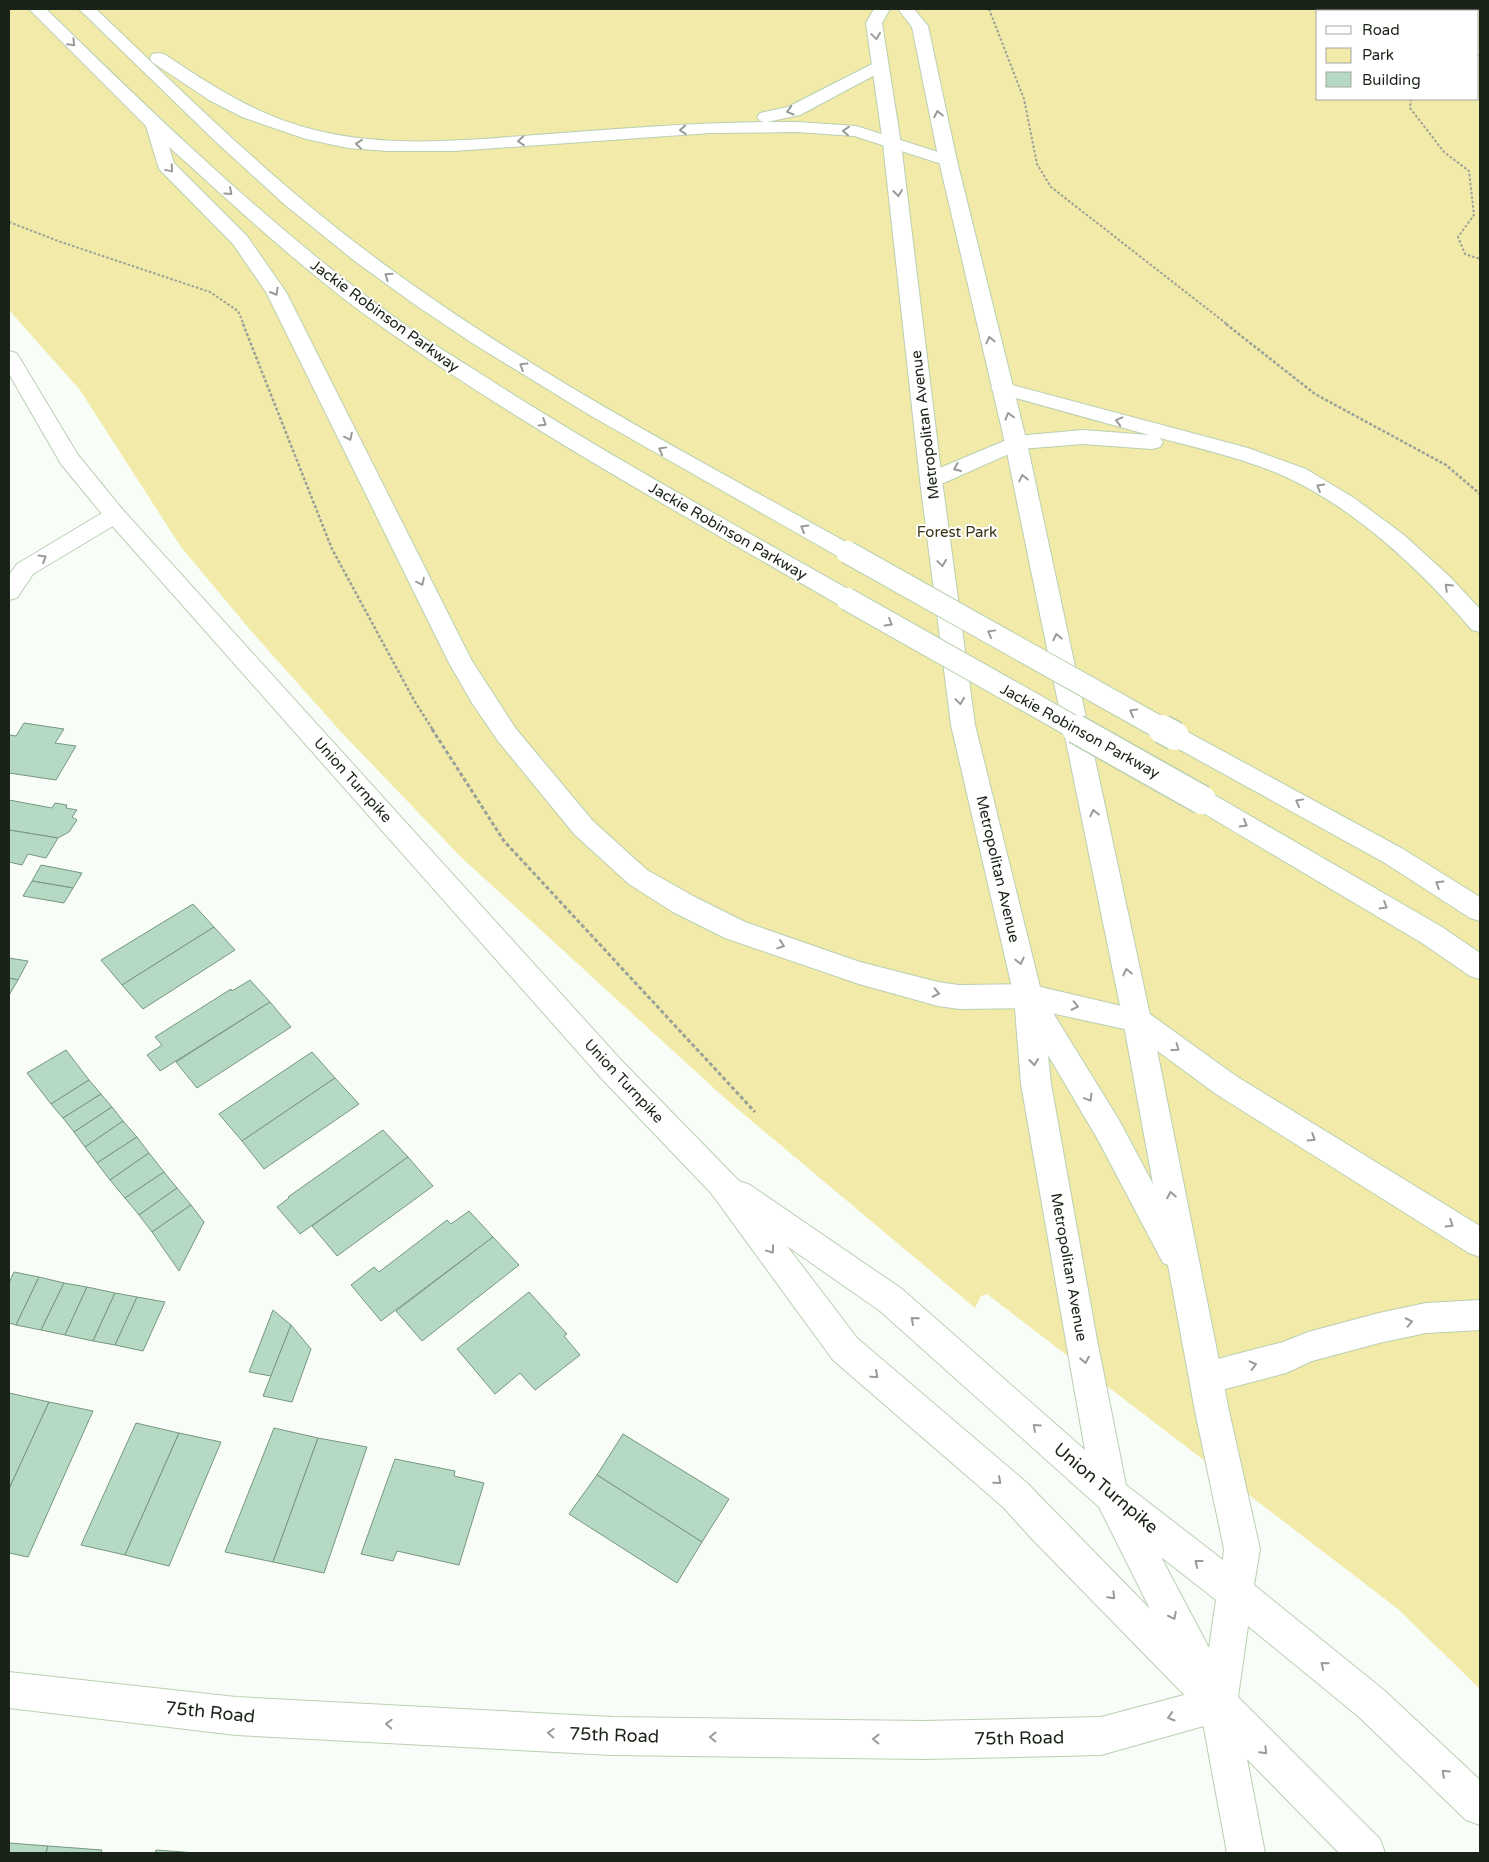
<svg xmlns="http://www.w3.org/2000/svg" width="1489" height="1862" font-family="'Varela Round',sans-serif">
  <rect width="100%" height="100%" fill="#f8fdf7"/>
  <!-- green -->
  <path fill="#f2eaa8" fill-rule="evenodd" d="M9 9H1480V1689L1398 1609 987 1294 981 1296 975 1308 728 1101 462 858 342 733 252 632 181 547 80 390 9 310ZM1318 11H1478V99H1318Z"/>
  <!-- building -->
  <g fill="#b5d9c2" stroke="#769782">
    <path d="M24 723 64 729 55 743 76 746 56 780 9 773V738L10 735 16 736Z"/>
    <path d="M9 800 52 808 55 803 67 805 66 808 77 810 72 817 77 820 69 832 58 838 9 830Z"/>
    <path d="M9 830 58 838 46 858 28 854 22 865 9 862Z"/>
    <path d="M41 865 82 873 73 888 32 881Z"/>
    <path d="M32 881 73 888 64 903 23 896Z"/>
    <path d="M193 904 214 927 122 985 101 960Z"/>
    <path d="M214 927 235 950 143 1009 122 985Z"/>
    <path d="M9 958 28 961 18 980 9 978Z"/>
    <path d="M9 978 18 980 9 995Z"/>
    <path d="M250 980 270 1002 160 1071 147 1055 162 1045 155 1037 231 989 232 991Z"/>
    <path d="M270 1002 291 1027 197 1088 176 1062Z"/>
    <path d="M66 1050 89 1080 51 1104 27 1073Z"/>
    <path d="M312 1052 335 1078 242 1141 219 1114Z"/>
    <path d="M335 1078 359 1104 264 1169 242 1141Z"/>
    <path d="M89 1080 101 1094 63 1118 51 1104Z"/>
    <path d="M101 1094 112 1107 74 1132 63 1118Z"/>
    <path d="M112 1107 123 1121 85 1147 74 1132Z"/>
    <path d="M123 1121 137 1137 97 1163 85 1147Z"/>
    <path d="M383 1130 408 1157 300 1234 277 1207 289 1198 288 1197Z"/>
    <path d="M137 1137 149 1153 110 1180 97 1163Z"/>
    <path d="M149 1153 164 1172 125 1198 110 1180Z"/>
    <path d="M408 1157 433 1186 337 1256 312 1226Z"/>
    <path d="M164 1172 177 1188 139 1215 125 1198Z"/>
    <path d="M177 1188 191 1205 152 1232 139 1215Z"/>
    <path d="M191 1205 204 1222 179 1271 152 1232Z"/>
    <path d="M469 1211 493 1237 381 1321 351 1285 374 1267 379 1272 447 1220 451 1224Z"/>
    <path d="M493 1237 519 1265 422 1341 396 1311Z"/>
    <path d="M14 1272 39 1277 16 1325 9 1323V1283Z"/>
    <path d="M39 1277 64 1283 41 1330 16 1325Z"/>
    <path d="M64 1283 87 1287 65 1335 41 1330Z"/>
    <path d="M87 1287 115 1293 93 1341 65 1335Z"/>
    <path d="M529 1292 567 1334 564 1336 580 1355 535 1390 520 1373 495 1394 457 1349Z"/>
    <path d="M115 1293 137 1297 115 1345 93 1341Z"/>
    <path d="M137 1297 165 1302 143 1351 115 1345Z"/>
    <path d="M273 1310 291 1325 271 1376 249 1372Z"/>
    <path d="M291 1325 311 1349 292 1402 263 1396Z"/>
    <path d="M9 1393 49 1402 9 1489Z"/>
    <path d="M49 1402 93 1411 28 1557 9 1553V1489Z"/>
    <path d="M136 1423 179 1433 125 1555 81 1545Z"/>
    <path d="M274 1428 318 1438 273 1562 225 1552Z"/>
    <path d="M179 1433 221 1442 169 1566 125 1555Z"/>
    <path d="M623 1434 729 1499 702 1542 597 1475Z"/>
    <path d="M318 1438 367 1447 324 1573 273 1562Z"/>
    <path d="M395 1459 455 1471 454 1476 484 1483 459 1565 397 1551 393 1561 361 1554Z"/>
    <path d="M597 1475 702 1542 677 1583 569 1514Z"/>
    <path d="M9 1843 48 1846 46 1853H9Z"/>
    <path d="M48 1846 102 1850 101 1853H46Z"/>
    <path d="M156 1850 196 1853H155Z"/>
  </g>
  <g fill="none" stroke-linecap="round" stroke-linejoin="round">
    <defs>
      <g id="minor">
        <path d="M115 508 123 510 126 515 123 520 33 574 17 598 9 600V575L17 564 107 510Z"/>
        <path d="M9 1672 236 1697 612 1717 924 1721 1101 1717 1218 1686 1231 1691 1236 1704 1231 1717 1218 1722 1101 1755 924 1759 612 1755 236 1735 9 1708Z"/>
      </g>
      <path id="major" d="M874 9H890L882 23 901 144 942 480 975 725 1042 995 1119 1120 1153 1184 1123 1020 1005 443 939 161 912 27 898 9H914L928 26 957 161 1027 443 1151 1020 1229 1411 1260 1549 1254 1585 1385 1691 1480 1780V1825L1466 1820 1359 1717 1248 1626 1238 1697 1380 1839 1385 1853H1339L1247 1759 1265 1853H1227L1201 1712 1032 1539 1003 1507 833 1360 711 1193 601 1078 107 520 61 464 9 374V351L16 353 19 357 78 455 123 510 621 1060 739 1181 750 1185 902 1289 1085 1450 1021 1084 1014 996 951 725 920 480 883 144 866 23ZM1048 1055 1097 1138 1163 1263 1168 1265 1195 1411 1224 1549 1223 1560 1126 1485 1097 1340 1051 1084ZM787 1246 880 1311 1099 1507 1150 1609 1027 1483 857 1338ZM1161 1557 1216 1600 1209 1648Z"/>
      <g id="highway">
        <path d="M29 9H46C158 118 270 227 397 319 424 339 453 356 481 374 603 453 730 522 855 593L859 599 855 605 847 607 839 605C685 516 530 431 385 329 308 275 239 210 169 147L174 163 247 236 286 292 472 661 516 729 593 821 647 870 693 896 745 922 860 962 938 982 959 985 1028 984 1147 1012 1236 1076 1480 1226V1257L1469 1253 1216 1094 1129 1030 1028 1008 959 1009 938 1006 859 984 725 938 673 912 629 884 575 835 498 741 472 703 448 661 266 292 233 244 159 169 146 126Z"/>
        <path d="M79 9H96C184 93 271 180 369 253 520 367 690 455 855 547L858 552 855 557 847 560 839 557 593 417 472 343 414 304 356 262 284 204 215 141Z"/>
        <path d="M158 53 164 54C215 88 259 117 319 131 386 147 456 141 523 136 604 130 684 123 765 122L760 121 757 117 760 113 788 107 880 60 886 61 888 65 886 69 800 115 767 122H797L856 126 954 157 957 161 954 165 948 166 854 136 797 132 710 133 454 151H388L348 148 306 139 242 117 209 100 152 62 150 58 152 54Z"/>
        <path d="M1001 382 1248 448 1306 469 1354 498 1404 535 1450 577 1480 609V632L1472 630C1422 571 1355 508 1284 476 1245 459 1202 449 1160 438L1163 442 1160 447 1152 449 1083 444 1020 449 939 485 931 487 923 485 920 480 923 475 1016 436 1083 430 1149 435 994 392 991 388 994 384Z"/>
        <path d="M1175 727 1184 730 1403 849 1480 897V921L1470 918 1385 863 1166 742 1162 736 1166 730Z"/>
        <path d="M1202 790 1211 793 1442 927 1480 953V979L1470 976 1422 943 1193 807 1189 800 1193 793Z"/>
        <path d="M1480 1300V1330L1426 1333 1379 1343 1312 1361 1286 1373 1206 1394 1194 1389 1190 1378 1194 1367 1206 1362 1283 1342 1308 1332 1379 1313 1426 1303Z"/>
      </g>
    </defs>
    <!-- minor casing -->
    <use href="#minor" stroke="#b9d0b2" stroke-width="2"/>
    <!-- major casing -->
    <use href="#major" stroke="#b9d0b2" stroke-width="2"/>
    <!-- highway casing -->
    <use href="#highway" stroke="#b9d0b2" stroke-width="2"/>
    <!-- path-far2 -->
    <g stroke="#9aa198" stroke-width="2" stroke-dasharray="2.5 2" stroke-linecap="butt">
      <path d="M989 9 1024 99 1037 164 1051 187 1228 325"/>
      <path d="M1478 55 1480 56"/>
      <path d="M1411 99 1410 108 1444 152 1469 171 1474 215 1458 237 1465 254 1480 259"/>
      <path d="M9 222 58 241 210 292 238 311 244 325"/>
    </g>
    <!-- path-far1 -->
    <g stroke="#9aa198" stroke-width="2.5" stroke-dasharray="3 2" stroke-linecap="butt">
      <path d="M243 324 332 549 415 702 433 730"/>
      <path d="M1226 324 1315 394 1446 465 1480 494"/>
    </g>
    <!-- path -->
    <path stroke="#9aa198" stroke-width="3" stroke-dasharray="4 2.5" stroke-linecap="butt" d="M432 729 504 841 755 1112"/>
    <!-- minor -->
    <use href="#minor" fill="#fff" fill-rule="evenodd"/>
    <!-- major -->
    <use href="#major" fill="#fff" fill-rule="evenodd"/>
    <!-- highway -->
    <use href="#highway" fill="#fff" fill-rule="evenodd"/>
    <defs>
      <g id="highway-bridge-far1">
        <path d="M847 552 1164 730"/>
        <path d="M847 599 1079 730"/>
      </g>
      <g id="highway-bridge">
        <path d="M1076 729 1202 800"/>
        <path d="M1162 729 1175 736"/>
      </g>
    </defs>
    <!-- highway-bridge-far1 casing -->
    <use href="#highway-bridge-far1" stroke="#b9d0b2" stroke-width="24" stroke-linecap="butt"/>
    <!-- highway-bridge casing -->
    <use href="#highway-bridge" stroke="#b9d0b2" stroke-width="31" stroke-linecap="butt"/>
    <!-- highway-bridge-far1 -->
    <use href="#highway-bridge-far1" stroke="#fff" stroke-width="22"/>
    <!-- highway-bridge -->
    <use href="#highway-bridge" stroke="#fff" stroke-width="28"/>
  </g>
  <!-- one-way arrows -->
  <defs><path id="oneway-chevron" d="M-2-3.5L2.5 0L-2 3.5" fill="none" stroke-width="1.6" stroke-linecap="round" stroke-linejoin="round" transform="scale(1.25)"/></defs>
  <g stroke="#989c97">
    <use href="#oneway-chevron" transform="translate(876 36) rotate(82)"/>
    <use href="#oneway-chevron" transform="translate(72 43) rotate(45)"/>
    <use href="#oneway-chevron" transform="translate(790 111) rotate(164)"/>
    <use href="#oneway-chevron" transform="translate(938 114) rotate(-101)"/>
    <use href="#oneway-chevron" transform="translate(683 130) rotate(176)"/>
    <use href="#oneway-chevron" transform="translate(846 131) rotate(-175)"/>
    <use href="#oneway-chevron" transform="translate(521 141) rotate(176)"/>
    <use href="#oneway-chevron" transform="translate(359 144) rotate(-174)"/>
    <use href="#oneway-chevron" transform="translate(170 169) rotate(50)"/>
    <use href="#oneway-chevron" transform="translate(229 192) rotate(42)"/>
    <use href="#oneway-chevron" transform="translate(898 193) rotate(83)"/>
    <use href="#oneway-chevron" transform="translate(388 276) rotate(-145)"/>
    <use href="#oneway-chevron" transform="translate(275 292) rotate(60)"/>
    <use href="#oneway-chevron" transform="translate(990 340) rotate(-103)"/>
    <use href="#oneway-chevron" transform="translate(523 366) rotate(-148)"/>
    <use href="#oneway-chevron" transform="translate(1009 416) rotate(-105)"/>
    <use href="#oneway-chevron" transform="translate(1119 421) rotate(-165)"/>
    <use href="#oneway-chevron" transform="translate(543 423) rotate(32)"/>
    <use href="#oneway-chevron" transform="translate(349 437) rotate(64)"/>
    <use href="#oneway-chevron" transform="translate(662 450) rotate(-151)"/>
    <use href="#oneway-chevron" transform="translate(957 468) rotate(157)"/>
    <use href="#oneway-chevron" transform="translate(1023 478) rotate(-102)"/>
    <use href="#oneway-chevron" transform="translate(1320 487) rotate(-149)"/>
    <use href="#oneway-chevron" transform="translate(804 528) rotate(-150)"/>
    <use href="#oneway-chevron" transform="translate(43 558) rotate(-31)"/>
    <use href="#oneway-chevron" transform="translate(942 563) rotate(82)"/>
    <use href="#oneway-chevron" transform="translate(421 582) rotate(64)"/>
    <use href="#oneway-chevron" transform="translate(1448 587) rotate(-136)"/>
    <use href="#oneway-chevron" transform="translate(889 623) rotate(30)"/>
    <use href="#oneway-chevron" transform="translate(991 633) rotate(-151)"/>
    <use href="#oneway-chevron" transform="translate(1057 637) rotate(-102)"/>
    <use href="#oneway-chevron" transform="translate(960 701) rotate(82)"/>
    <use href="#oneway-chevron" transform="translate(1133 712) rotate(-151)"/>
    <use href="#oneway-chevron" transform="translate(1299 802) rotate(-151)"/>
    <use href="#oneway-chevron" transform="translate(1094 813) rotate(-102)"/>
    <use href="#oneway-chevron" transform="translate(1244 824) rotate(30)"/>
    <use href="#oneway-chevron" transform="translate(1439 884) rotate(-148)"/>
    <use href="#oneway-chevron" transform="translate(1384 906) rotate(31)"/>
    <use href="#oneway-chevron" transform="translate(781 945) rotate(18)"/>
    <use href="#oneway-chevron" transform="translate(1020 961) rotate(77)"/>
    <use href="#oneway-chevron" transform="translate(1127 972) rotate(-102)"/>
    <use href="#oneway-chevron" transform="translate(936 993) rotate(12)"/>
    <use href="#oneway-chevron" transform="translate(1075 1006) rotate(12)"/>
    <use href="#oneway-chevron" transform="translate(1176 1048) rotate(36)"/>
    <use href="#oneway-chevron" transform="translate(1034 1062) rotate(84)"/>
    <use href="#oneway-chevron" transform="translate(1089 1098) rotate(59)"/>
    <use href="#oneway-chevron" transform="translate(1312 1138) rotate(32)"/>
    <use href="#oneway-chevron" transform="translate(1171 1195) rotate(-101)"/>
    <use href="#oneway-chevron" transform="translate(1450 1224) rotate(32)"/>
    <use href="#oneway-chevron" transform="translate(771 1250) rotate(53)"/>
    <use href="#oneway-chevron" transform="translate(914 1320) rotate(-139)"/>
    <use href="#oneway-chevron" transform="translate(1409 1322) rotate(-12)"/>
    <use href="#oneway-chevron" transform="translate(1085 1360) rotate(79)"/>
    <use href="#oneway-chevron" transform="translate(1253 1365) rotate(-14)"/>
    <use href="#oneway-chevron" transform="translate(875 1375) rotate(41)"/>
    <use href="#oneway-chevron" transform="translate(1036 1427) rotate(-138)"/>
    <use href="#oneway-chevron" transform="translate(998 1481) rotate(41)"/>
    <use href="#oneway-chevron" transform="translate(1198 1563) rotate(-142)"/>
    <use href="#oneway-chevron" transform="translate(1112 1596) rotate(46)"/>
    <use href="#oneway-chevron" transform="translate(1173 1616) rotate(63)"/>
    <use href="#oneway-chevron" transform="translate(1324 1665) rotate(-141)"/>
    <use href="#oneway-chevron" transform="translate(1171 1717) rotate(164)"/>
    <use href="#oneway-chevron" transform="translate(389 1724) rotate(-177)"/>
    <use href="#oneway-chevron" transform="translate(551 1733) rotate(-177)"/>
    <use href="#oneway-chevron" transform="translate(713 1737) rotate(-179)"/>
    <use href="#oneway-chevron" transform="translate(876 1739) rotate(-179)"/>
    <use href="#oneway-chevron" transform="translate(1264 1751) rotate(45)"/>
    <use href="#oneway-chevron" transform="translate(1445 1773) rotate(-137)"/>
  </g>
  <g text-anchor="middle" stroke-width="4" stroke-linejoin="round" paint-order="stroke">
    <!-- street labels -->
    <g font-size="15" fill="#1a2317" stroke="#fff">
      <text transform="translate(385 316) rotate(36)" y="5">Jackie Robinson Parkway</text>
      <text transform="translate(925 425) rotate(-97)" y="5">Metropolitan Avenue</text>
      <text transform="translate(728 531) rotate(30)" y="5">Jackie Robinson Parkway</text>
      <text transform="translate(1080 731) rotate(29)" y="5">Jackie Robinson Parkway</text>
      <text transform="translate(353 780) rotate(48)" y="5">Union Turnpike</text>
      <text transform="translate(998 869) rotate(77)" y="5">Metropolitan Avenue</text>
      <text transform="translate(624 1081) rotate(47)" y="5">Union Turnpike</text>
      <text transform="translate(1069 1267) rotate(80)" y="5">Metropolitan Avenue</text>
    </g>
    <!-- park labels -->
    <g font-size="15" fill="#3a3513" stroke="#fff">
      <text x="957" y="537">Forest Park</text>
    </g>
    <!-- near-street labels -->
    <g font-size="18" fill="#1a2317" stroke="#fff">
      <text transform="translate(1106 1488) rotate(40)" y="6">Union Turnpike</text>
      <text transform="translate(210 1712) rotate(6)" y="6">75th Road</text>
      <text transform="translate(614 1735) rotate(2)" y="6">75th Road</text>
      <text transform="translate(1019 1738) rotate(-1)" y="6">75th Road</text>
    </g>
  </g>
  <!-- border -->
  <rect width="1489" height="1862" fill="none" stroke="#1a2317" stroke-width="20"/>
  <!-- legend -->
  <rect x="1316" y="10" width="162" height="90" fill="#ffffff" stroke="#a3a7a2"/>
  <rect x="1326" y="26" width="25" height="8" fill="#ffffff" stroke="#a3a7a2"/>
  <text x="1362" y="35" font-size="15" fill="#1a2317">Road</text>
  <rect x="1326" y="48" width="25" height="15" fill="#f2eaa8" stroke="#a3a7a2"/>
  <text x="1362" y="60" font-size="15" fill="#1a2317">Park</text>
  <rect x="1326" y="72" width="25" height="15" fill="#b5d9c2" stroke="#a3a7a2"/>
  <text x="1362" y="85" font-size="15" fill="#1a2317">Building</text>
</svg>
